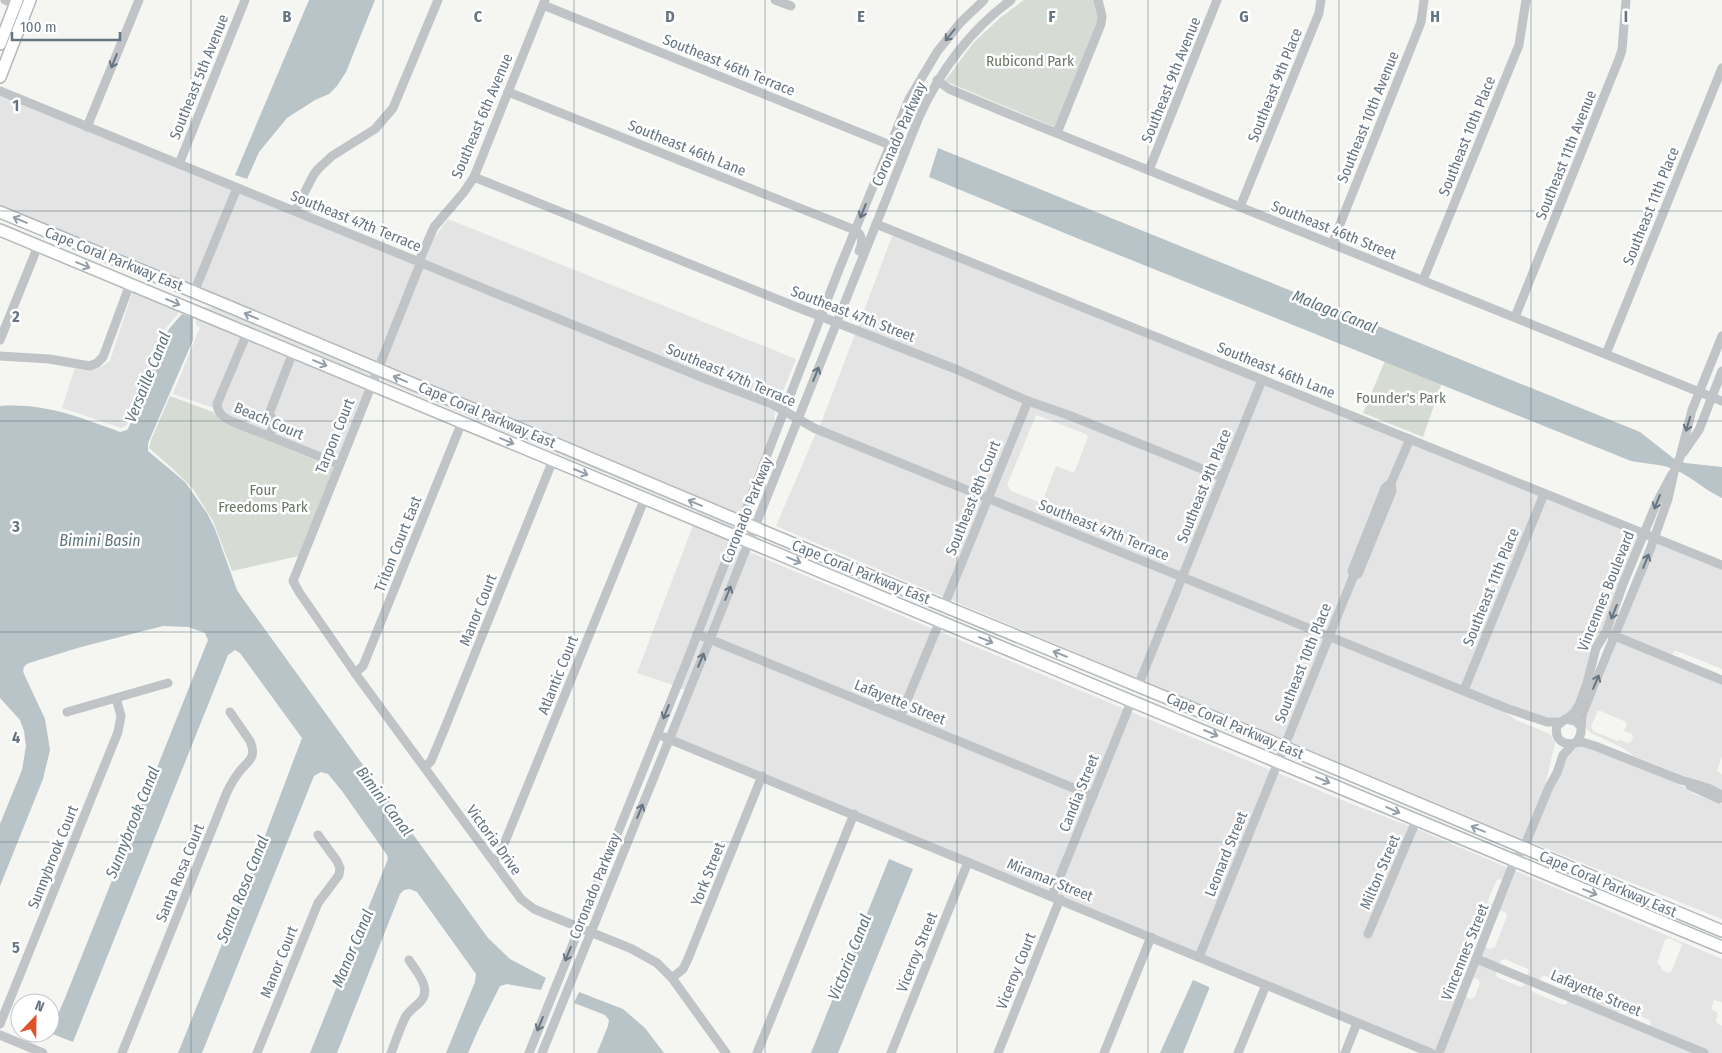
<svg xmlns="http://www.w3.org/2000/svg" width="1722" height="1053" font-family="'Fira Sans Condensed',sans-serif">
  <rect width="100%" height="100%" fill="#f5f5f2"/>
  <!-- built -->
  <g fill="#e3e4e3" fill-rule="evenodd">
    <path d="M0 95 775 410 774 424 738 516 0 208Z"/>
    <path d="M448 219 796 359 778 403 421 258 423 253Z"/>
    <path d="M895 229 1639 534 1602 631 1591 651 1583 682 1572 710 1559 718H1548L1505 703 820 426ZM1036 415 1086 434 1088 437 1075 471 1072 472 1056 466 1043 500 1039 502 1011 491 1007 485Z"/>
    <path d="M133 290 181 310 166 328 127 425 121 428 62 408 76 364 101 367 110 361Z"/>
    <path d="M182 300 201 307 222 308 735 524 733 530 697 515V512L379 379 377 382Z"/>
    <path d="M196 316 374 390 343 466 225 419 214 408 173 394 200 327 196 325Z"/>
    <path d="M816 433 1501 710 1516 720 1550 734 1555 743 1545 785 1523 839 1039 637 776 526Z"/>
    <path d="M694 523 730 538 673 685 637 673Z"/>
    <path d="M1657 541 1722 568V669L1677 651H1674L1672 655 1722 680V756L1717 771 1722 774V791L1634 756 1621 747 1591 733 1585 727 1584 719 1588 709 1598 689ZM1598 711H1601L1626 722 1627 724 1624 731 1632 734 1633 737 1631 742 1627 743 1620 740 1617 741 1593 731 1591 726Z"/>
    <path d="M735 546 742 549 685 690 680 688Z"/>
    <path d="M749 552 1354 805 1417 829 1722 959V1002L1714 1000 1711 1009 1718 1013 1716 1022 1722 1026V1053H1430L671 744ZM1498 879 1504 880 1494 905 1489 903 1488 900 1496 881ZM1501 911 1506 912 1507 916 1495 947 1490 949 1486 947V944L1499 912ZM1486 912 1490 914 1456 999H1454L1450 997V993L1482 915ZM1669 938 1680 943 1682 945 1672 970 1669 973 1662 970 1661 966 1657 963 1665 940ZM1505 959 1528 969 1529 971 1527 976 1499 965 1501 960ZM1497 970 1525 983 1524 986 1520 987 1497 977 1496 974ZM1545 976 1564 984 1565 987 1563 992 1540 981 1541 977ZM1475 978 1478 979 1480 983 1475 997 1471 999 1467 997 1466 994 1473 979ZM1533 985 1568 999 1567 1004 1563 1005 1533 992 1531 989ZM1622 1008 1649 1020 1651 1023 1650 1027 1617 1014 1619 1011Z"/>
    <path d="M1582 746 1628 762 1677 783 1694 794 1722 804V919L1530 842 1551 791 1561 775 1566 756 1575 748Z"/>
  </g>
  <!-- green -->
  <g fill="#d6dcd3">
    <path d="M1024 0H1098L1102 16 1059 129 945 81 974 42 1001 17Z"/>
    <path d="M1385 361 1442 383 1423 437 1363 413Z"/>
    <path d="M170 396 213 412 221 421 334 468 299 556 232 571 213 521 193 489 173 469 149 448 151 440Z"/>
  </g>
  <!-- water -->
  <g fill="#b8c4c8">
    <path d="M309 0H375L346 72 337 86 329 94 315 100 287 118 259 152 247 179 235 175Z"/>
    <path d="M938 148 1640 432 1673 458 1685 463 1722 467V498C1706 491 1693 478 1678 471 1665 464 1646 464 1631 461L1084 241 929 177Z"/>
    <path d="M182 314 193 318V340L148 443V451L185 482 207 513 215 529 237 590 243 599 488 938 510 959 546 978 541 990 507 984 500 986 479 1028 468 1053H446L475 982 476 974 417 892 410 889 404 890 400 894 337 1053H310L388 859 387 855 342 791 328 774 321 772 314 776 202 1053H178L252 870 302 738 240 653 235 650 228 655 73 1042 50 1033 65 998 208 640 205 633 188 627 163 626 81 647 29 663C24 665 22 669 24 674L45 719 50 750 43 779 0 886V824L22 770 26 746 24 731 20 720 0 698V406C46 403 78 417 120 432L127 430 129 427 169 329Z"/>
    <path d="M889 859 913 869 838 1053H811Z"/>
    <path d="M1193 980 1209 987V989L1183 1053H1160Z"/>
    <path d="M579 992 623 1009 645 1028 664 1053H597L608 1026 609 1020 605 1015 574 1003Z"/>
  </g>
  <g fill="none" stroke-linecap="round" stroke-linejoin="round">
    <defs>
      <g id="major">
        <path d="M0 44 17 0"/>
        <path d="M0 77 30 0"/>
        <path d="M0 212 223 304 820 555 1189 707 1722 931"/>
        <path d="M0 230 1722 947"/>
      </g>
    </defs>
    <!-- major casing -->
    <use href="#major" stroke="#b3b8bb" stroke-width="14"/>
    <!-- minor -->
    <g stroke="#c0c4c7" stroke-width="9">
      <path d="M5 0 21 7"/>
      <path d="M775 0 791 6"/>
      <path d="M543 5 905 151"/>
      <path d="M937 80 949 89 1009 114 1722 401"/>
      <path d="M0 91 706 379 772 404 814 428 1506 708 1547 722H1560"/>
      <path d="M508 92 855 230C863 235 863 243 859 251"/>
      <path d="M87 127 139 0"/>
      <path d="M1057 133 1101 24 1102 16 1098 0"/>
      <path d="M179 164 245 0"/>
      <path d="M1149 170 1217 0"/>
      <path d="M474 177 794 306 958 370 1028 401 1071 416 1222 477"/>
      <path d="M1240 207 1319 13 1321 0"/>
      <path d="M295 211 314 174 319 168 332 156 375 129 393 108 438 0"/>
      <path d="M876 224 1722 565"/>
      <path d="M1332 244 1414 40 1421 22 1424 0"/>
      <path d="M419 261 434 227 464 192 474 177 545 0"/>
      <path d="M421 262 293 581 299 592 355 673 521 899 534 909 632 949 657 963 672 978 726 1053"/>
      <path d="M1423 280 1519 45 1526 0"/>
      <path d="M194 292 237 188"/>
      <path d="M1515 317 1619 59 1622 50 1626 0"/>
      <path d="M247 333 217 404C218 413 222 417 231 421L338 464"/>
      <path d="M0 340 38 246"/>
      <path d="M1606 354 1722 68"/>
      <path d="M0 356 49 359 90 366 97 363 103 357 130 284"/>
      <path d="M269 436 275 422 269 414 293 352"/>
      <path d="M1683 453 1699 430 1722 371"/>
      <path d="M1354 575 1352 571 1385 488 1391 483 1410 439"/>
      <path d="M944 606 1028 401"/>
      <path d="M697 634 1093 796"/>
      <path d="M1610 634 1722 680"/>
      <path d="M355 673 363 666 374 639 462 422"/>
      <path d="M1138 686 1262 380"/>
      <path d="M1464 690 1544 494"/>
      <path d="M67 712 168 683"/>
      <path d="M900 717 937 628 941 621"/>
      <path d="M1566 719 1574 713 1579 705 1587 683 1596 648 1606 632 1623 584 1657 502 1672 474"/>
      <path d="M1581 727 1576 721 1565 719 1557 726C1554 739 1563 746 1575 743 1585 734 1579 724 1583 712L1650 550 1668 499 1674 472 1680 457 1692 410 1722 336"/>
      <path d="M664 737 1431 1053"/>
      <path d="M1575 743 1582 742 1595 746 1681 780 1708 788 1722 795"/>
      <path d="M425 767 431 761 444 730 553 460"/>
      <path d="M1690 786 1719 799"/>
      <path d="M494 860 500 854 515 817 645 498"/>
      <path d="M1052 896 1129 707 1134 701"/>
      <path d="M1368 934 1416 821"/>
      <path d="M1199 957 1354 575 1358 574 1392 491 1391 483"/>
      <path d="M1477 959 1704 1053"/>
      <path d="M672 978 683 969 687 961 762 776"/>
      <path d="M0 1024 118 732 121 716 116 698"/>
      <path d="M0 1035 43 1053"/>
      <path d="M122 1053 227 792C230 786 233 780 237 775 246 761 258 760 250 741L230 712"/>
      <path d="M257 1053 318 903 339 875 340 868 337 861 318 835"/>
      <path d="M391 1053C396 1041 400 1027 406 1016 410 1010 415 1007 420 1002 433 989 416 971 409 960"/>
      <path d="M529 1053 685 666 840 267 909 99 937 52 960 23 984 0"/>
      <path d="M542 1053 710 639 919 117C940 71 970 30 1011 0"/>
      <path d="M757 1053 854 814"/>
      <path d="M891 1053 968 862"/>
      <path d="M998 1053 1060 899"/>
      <path d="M1104 1053 1151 937"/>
      <path d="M1238 1053 1266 985"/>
      <path d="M1345 1053 1357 1023"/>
      <path d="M1439 1053 1512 867 1527 840 1549 787 1557 773 1563 755 1573 744"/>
    </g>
    <!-- major -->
    <use href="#major" stroke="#fff" stroke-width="11"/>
  </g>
  <!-- one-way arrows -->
  <defs><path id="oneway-shaft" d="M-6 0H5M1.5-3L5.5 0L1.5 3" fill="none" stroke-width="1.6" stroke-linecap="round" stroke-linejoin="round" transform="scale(1.25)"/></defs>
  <g stroke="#657582">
    <use href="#oneway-shaft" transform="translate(950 35) rotate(129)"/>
    <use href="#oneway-shaft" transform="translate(114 61) rotate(112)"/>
    <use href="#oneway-shaft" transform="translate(863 211) rotate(112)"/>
    <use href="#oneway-shaft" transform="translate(816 374) rotate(-68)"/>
    <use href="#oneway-shaft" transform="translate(1688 424) rotate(107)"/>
    <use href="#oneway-shaft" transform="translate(1657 502) rotate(112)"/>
    <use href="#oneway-shaft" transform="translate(1646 561) rotate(-68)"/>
    <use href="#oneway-shaft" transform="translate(728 593) rotate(-68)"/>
    <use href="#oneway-shaft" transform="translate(1614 612) rotate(112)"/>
    <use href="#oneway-shaft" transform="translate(701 660) rotate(-67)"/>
    <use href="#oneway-shaft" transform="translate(1596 682) rotate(-67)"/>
    <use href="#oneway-shaft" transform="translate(666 712) rotate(112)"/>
    <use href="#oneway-shaft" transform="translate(640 811) rotate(-68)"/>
    <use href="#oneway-shaft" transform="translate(568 954) rotate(112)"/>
    <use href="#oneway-shaft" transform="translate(540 1024) rotate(112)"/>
  </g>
  <g stroke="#939ea8">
    <use href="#oneway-shaft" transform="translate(20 220) rotate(-157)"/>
    <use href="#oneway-shaft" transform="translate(83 265) rotate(23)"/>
    <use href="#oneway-shaft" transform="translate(173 302) rotate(23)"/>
    <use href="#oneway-shaft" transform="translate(251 316) rotate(-157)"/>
    <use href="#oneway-shaft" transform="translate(320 363) rotate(23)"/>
    <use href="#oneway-shaft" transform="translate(400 379) rotate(-157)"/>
    <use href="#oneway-shaft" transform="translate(507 441) rotate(23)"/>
    <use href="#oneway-shaft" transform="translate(581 472) rotate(23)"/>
    <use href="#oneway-shaft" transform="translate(695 503) rotate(-157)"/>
    <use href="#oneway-shaft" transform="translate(794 560) rotate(23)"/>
    <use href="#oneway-shaft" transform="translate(986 640) rotate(23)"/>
    <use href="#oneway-shaft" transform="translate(1060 654) rotate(-158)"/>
    <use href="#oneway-shaft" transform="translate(1211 733) rotate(23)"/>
    <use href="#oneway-shaft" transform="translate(1323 780) rotate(23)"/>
    <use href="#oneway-shaft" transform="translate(1393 810) rotate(24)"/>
    <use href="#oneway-shaft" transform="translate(1478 829) rotate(-157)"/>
    <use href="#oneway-shaft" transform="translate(1590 892) rotate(22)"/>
  </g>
  <!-- grid -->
  <path fill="none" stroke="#657582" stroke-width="1" stroke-opacity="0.55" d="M191 0V1053M383 0V1053M574 0V1053M765 0V1053M957 0V1053M1148 0V1053M1339 0V1053M1531 0V1053M0 211H1722M0 421H1722M0 632H1722M0 842H1722"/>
  <g text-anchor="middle" stroke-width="5" stroke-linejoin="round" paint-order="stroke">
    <!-- park labels -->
    <g font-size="15" fill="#687964" stroke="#fff">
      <text x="1030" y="66">Rubicond Park</text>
      <text x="1401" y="403">Founder's Park</text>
      <text x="263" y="495">Four<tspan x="263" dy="17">Freedoms Park</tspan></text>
    </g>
    <!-- street labels -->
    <g font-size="15" fill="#657582" stroke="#fff">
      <text transform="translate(729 65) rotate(22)" y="5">Southeast 46th Terrace</text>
      <text transform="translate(199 77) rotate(-68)" y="5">Southeast 5th Avenue</text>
      <text transform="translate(1171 80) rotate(-68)" y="5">Southeast 9th Avenue</text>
      <text transform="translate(1275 85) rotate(-68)" y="5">Southeast 9th Place</text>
      <text transform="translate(482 116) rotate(-67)" y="5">Southeast 6th Avenue</text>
      <text transform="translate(1368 117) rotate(-68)" y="5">Southeast 10th Avenue</text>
      <text transform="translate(899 134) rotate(-66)" y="5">Coronado Parkway</text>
      <text transform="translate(1467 136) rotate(-68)" y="5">Southeast 10th Place</text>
      <text transform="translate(687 148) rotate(22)" y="5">Southeast 46th Lane</text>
      <text transform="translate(1566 155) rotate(-68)" y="5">Southeast 11th Avenue</text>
      <text transform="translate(1651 206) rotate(-68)" y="5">Southeast 11th Place</text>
      <text transform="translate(356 221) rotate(22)" y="5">Southeast 47th Terrace</text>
      <text transform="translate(1334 230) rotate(22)" y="5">Southeast 46th Street</text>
      <text transform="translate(114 259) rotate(22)" y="5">Cape Coral Parkway East</text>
      <text transform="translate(853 314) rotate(21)" y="5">Southeast 47th Street</text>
      <text transform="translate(1276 370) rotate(22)" y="5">Southeast 46th Lane</text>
      <text transform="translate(731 375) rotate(23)" y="5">Southeast 47th Terrace</text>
      <text transform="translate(487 415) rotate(23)" y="5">Cape Coral Parkway East</text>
      <text transform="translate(269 421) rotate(23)" y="5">Beach Court</text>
      <text transform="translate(335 436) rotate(-68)" y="5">Tarpon Court</text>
      <text transform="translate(1204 486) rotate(-68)" y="5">Southeast 9th Place</text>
      <text transform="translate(973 498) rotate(-68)" y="5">Southeast 8th Court</text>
      <text transform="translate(747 510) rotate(-68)" y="5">Coronado Parkway</text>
      <text transform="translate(1104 530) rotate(22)" y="5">Southeast 47th Terrace</text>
      <text transform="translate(398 544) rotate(-68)" y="5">Triton Court East</text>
      <text transform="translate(861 572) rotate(22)" y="5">Cape Coral Parkway East</text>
      <text transform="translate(1491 587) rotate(-68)" y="5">Southeast 11th Place</text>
      <text transform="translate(1606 591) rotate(-68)" y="5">Vincennes Boulevard</text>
      <text transform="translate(478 610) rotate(-68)" y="5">Manor Court</text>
      <text transform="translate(1303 663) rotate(-68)" y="5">Southeast 10th Place</text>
      <text transform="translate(558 675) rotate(-68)" y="5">Atlantic Court</text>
      <text transform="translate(900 702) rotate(22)" y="5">Lafayette Street</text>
      <text transform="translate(1235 726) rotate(23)" y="5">Cape Coral Parkway East</text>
      <text transform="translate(1079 793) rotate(-68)" y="5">Candia Street</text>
      <text transform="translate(494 840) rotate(54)" y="5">Victoria Drive</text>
      <text transform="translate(1226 854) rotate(-68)" y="5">Leonard Street</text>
      <text transform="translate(53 857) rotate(-68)" y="5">Sunnybrook Court</text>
      <text transform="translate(1380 872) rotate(-67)" y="5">Milton Street</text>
      <text transform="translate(180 873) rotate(-68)" y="5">Santa Rosa Court</text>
      <text transform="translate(708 874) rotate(-68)" y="5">York Street</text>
      <text transform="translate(1050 880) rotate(22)" y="5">Miramar Street</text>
      <text transform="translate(1608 884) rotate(23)" y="5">Cape Coral Parkway East</text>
      <text transform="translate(595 886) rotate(-68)" y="5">Coronado Parkway</text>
      <text transform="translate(917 952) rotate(-68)" y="5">Viceroy Street</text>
      <text transform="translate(1465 952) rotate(-68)" y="5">Vincennes Street</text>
      <text transform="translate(279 962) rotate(-68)" y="5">Manor Court</text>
      <text transform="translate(1016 971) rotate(-68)" y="5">Viceroy Court</text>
      <text transform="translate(1596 993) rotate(23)" y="5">Lafayette Street</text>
    </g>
    <!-- water labels -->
    <g font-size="16" font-style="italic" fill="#60777f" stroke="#fff">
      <text transform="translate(1335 311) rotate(22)" y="6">Malaga Canal</text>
      <text transform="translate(147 377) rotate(-68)" y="6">Versaille Canal</text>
      <text x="100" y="546">Bimini Basin</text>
      <text transform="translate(385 801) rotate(53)" y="6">Bimini Canal</text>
      <text transform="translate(132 822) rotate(-68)" y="6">Sunnybrook Canal</text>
      <text transform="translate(242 889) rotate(-68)" y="6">Santa Rosa Canal</text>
      <text transform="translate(352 948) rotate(-67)" y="6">Manor Canal</text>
      <text transform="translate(849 957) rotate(-68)" y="6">Victoria Canal</text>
    </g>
  </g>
  <g font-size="16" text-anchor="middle" font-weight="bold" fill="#657582" stroke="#fff" stroke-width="5" stroke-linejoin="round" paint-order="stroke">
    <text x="287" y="22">B</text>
    <text x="478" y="22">C</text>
    <text x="670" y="22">D</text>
    <text x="861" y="22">E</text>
    <text x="1052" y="22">F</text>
    <text x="1244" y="22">G</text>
    <text x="1435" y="22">H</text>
    <text x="1626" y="22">I</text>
    <text x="16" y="111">1</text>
    <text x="16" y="322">2</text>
    <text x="16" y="532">3</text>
    <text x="16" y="743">4</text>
    <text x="16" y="953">5</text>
  </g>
  <!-- north arrow -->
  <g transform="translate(35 1018) rotate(22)"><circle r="24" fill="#ffffff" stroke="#c1c8cd"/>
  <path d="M0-4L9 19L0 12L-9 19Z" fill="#de5329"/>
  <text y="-8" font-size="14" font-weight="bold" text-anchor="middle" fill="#657582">N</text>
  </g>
  <!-- scale -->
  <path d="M12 32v8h108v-8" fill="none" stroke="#657582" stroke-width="2.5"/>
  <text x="20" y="32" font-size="15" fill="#657582" stroke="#ffffff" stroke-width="4" paint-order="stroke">100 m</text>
</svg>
